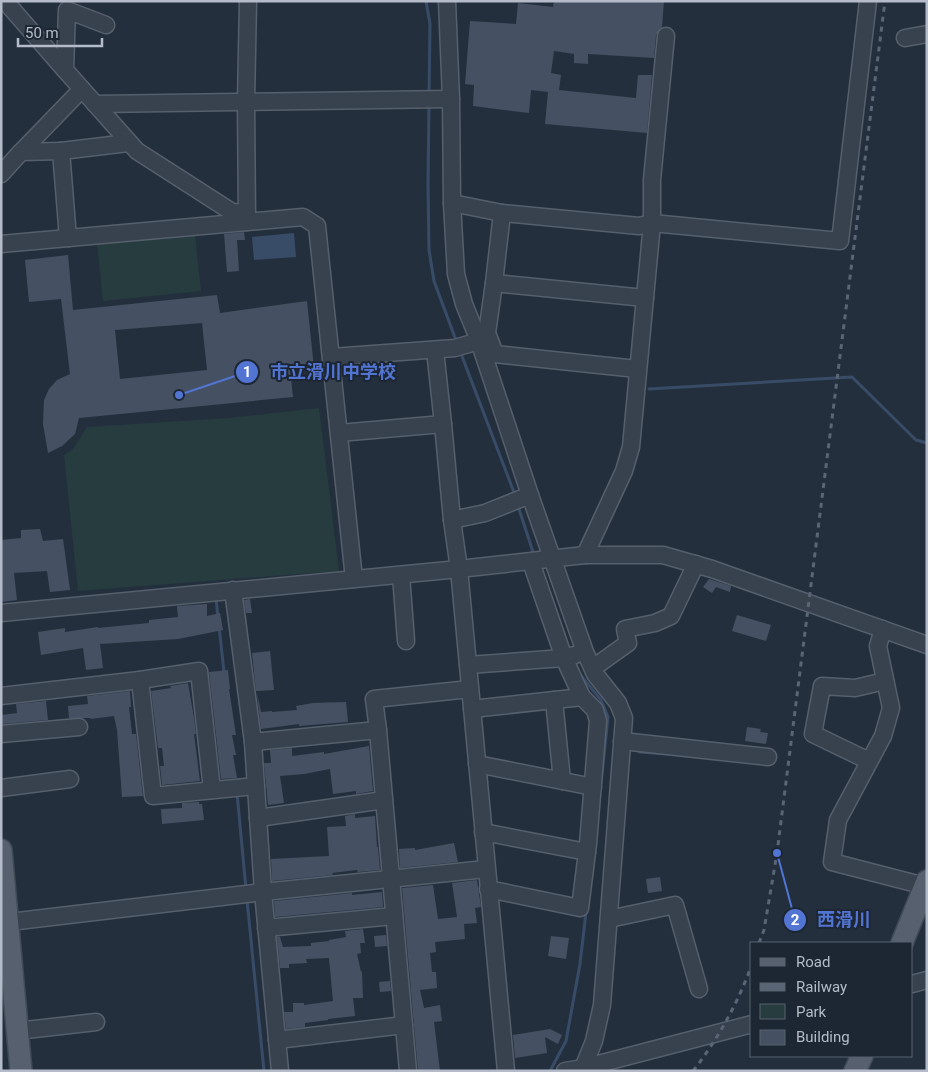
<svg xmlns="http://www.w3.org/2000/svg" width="928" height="1072" font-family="Roboto,'Noto Sans JP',sans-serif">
  <rect width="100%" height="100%" fill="#242f3e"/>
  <!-- green -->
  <g fill="#263c3f">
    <path d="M195 234 201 291 103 301 97 244Z"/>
    <path d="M319 408 339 571 78 591 64 455 73 449 87 427 228 418Z"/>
  </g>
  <!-- water -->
  <path fill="#394c67" d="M294 233 296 257 254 260 252 237Z"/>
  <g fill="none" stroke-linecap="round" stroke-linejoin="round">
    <!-- stream -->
    <g stroke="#394c67" stroke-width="3">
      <path d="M426 1 430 24 429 95"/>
      <path d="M429 104 428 185 429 250 434 281 457 343"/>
      <path d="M460 351 515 495"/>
      <path d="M649 389 852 377 916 440 927 443"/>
      <path d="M518 506 534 555"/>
      <path d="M216 598 218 618"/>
      <path d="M219 626 224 672"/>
      <path d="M578 672 601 700 608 717 601 784"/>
      <path d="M639 752 668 754"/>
      <path d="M237 793 246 889"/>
      <path d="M247 900 264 1071"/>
      <path d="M550 1071 566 1041 580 964 586 912"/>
    </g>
  </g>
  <!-- building -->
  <g fill="#455162" fill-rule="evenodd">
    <path d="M554 1H664L662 27 656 35 654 58 588 54V64L574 63V54L554 51 551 73 561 75 559 90 636 98 638 75H652L647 133 545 124 548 92 531 90 529 113 473 106 474 85 465 84 470 21 516 24 518 3 553 7Z"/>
    <path d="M244 232 245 240H237L239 271 227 272 224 234Z"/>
    <path d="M68 255 73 310 217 295 220 313 307 301 314 368 290 369 293 397 79 418 75 434 62 446 48 453 43 424 44 400 49 389 57 380 70 374 61 299 29 302 25 260ZM202 323 207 370 120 379 115 330Z"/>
    <path d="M40 529 43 541 63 539 70 590 50 592 47 571 14 573 17 600 1 602V540L21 538V530Z"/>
    <path d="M709 579 731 586 730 592 716 587 712 593 703 587Z"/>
    <path d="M250 599 252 613H246L244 600Z"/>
    <path d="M207 604V616L220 613 223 630 178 639 100 644 103 668 86 670 83 648 41 655 38 632 65 628V632L98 627V628L149 623V620L178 617 177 606Z"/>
    <path d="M737 615 771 625 766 641 732 631Z"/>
    <path d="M270 651 274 690 256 691 252 653Z"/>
    <path d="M228 670 230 689H229L236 735H232L236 755H233L237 778 221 779 209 672Z"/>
    <path d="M188 683 194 718 196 734H194L200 781 162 785 160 766H164L162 748H158L151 691 171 688 170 686Z"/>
    <path d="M130 691 131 707H129L132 734H136L143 796 122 797 117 730 114 716 91 719 90 718H69L68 706 88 704 87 696Z"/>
    <path d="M257 693 261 712 272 711V712L297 710 296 706 313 703 346 702 348 722 299 726V724L261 729Z"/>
    <path d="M46 701 48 720 2 724 1 715 17 713 16 704Z"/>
    <path d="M747 727 761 729 760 732 768 733 766 744 745 741Z"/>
    <path d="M369 746 373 791 356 794V791L333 794 330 769 304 774 280 776 284 803 268 805 264 763H271L270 750 292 748V756L324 752V754Z"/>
    <path d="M199 802V804H202L204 820 162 824 161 809 182 808V803Z"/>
    <path d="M355 814V818L375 816 377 847H378L380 870 358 872 357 870 332 873 333 875 272 881 271 859 329 856 327 827 346 826 345 816Z"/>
    <path d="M454 843 458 862 400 868 399 849 415 848V850Z"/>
    <path d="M660 877 662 891 648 893 646 879Z"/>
    <path d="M477 880 481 907 475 908 477 923 464 924 465 939 435 942 436 952 430 953 432 972H436L437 988 420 990 424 1008 440 1005 442 1021 434 1022 440 1071H418L402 888 433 885 438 919 457 917 452 883Z"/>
    <path d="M382 892 383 907 275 917 274 901 352 893V895Z"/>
    <path d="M363 929 365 943H360L361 953 357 954 361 972 362 971 363 998H353L355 1016 328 1019V1020L305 1023V1027L286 1029 284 1012H293V1003H304V1005L333 1001 329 958 306 959 307 963 289 964V968H280L277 937H280L283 947 311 946V943L329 941V940L346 937 345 931Z"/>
    <path d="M386 935 387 946 375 947 374 936Z"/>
    <path d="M551 936 569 938 566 959 548 956Z"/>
    <path d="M390 981 391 991 380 992 379 982Z"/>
    <path d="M550 1029 562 1035 558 1044 545 1037 547 1053 515 1058 513 1035Z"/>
  </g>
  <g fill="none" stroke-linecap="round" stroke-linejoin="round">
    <defs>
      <g id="minor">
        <path d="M5 1 65 70"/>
        <path d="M248 1 246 102 247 222 303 217 317 226 354 579"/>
        <path d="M447 1 451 99 452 203 456 274 464 304 479 341 530 495 585 652 595 674 618 703 624 718 602 1005 594 1041 583 1068"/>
        <path d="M106 25 67 10 65 70 137 151 232 212 247 213"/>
        <path d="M905 38 927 34"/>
        <path d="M95 104 451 99"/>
        <path d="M61 151 128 143"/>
        <path d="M21 152 82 89"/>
        <path d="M1 174 21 152 61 151 68 238"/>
        <path d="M452 203 502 213 639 226 652 223 840 241 868 1"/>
        <path d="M1 244 247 222"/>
        <path d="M494 283 502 213"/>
        <path d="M332 357 455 348 479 341"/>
        <path d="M637 369 495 354 487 333 494 283 645 298"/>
        <path d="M443 424 452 520 485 513 530 495"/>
        <path d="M339 433 443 424 435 350"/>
        <path d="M452 520 459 569 506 1071"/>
        <path d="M585 555 624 471 631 447 652 223V180L666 36"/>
        <path d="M531 562 564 658 582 697"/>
        <path d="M401 575 406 641"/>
        <path d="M233 590 253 742 263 892 280 1071"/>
        <path d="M1 613 459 569 585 555H663L712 569 927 645"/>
        <path d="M883 629 878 646 891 708 883 736 838 820 832 862 925 886"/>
        <path d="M468 665 564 658 575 655"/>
        <path d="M593 668 628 643 625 629 655 623 671 616 696 564"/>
        <path d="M140 680 199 671 212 790"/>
        <path d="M1 696 140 680 153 796 256 786"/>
        <path d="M554 700 562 781"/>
        <path d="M472 709 582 697 595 710 598 721 588 844 580 908 488 889"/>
        <path d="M378 730 374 699 470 689"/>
        <path d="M1 734 79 727"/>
        <path d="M622 741 768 757"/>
        <path d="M253 742 378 730 408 1071"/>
        <path d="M869 761 813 734 822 686 855 688 885 681"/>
        <path d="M477 764 593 787"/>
        <path d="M1 788 70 779"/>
        <path d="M258 818 384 800"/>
        <path d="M483 832 587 852"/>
        <path d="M609 919 675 905 699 989"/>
        <path d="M1 923 263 892 486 869"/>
        <path d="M266 928 394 916"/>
        <path d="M912 984 927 980"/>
        <path d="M17 1031 96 1022"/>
        <path d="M277 1040 404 1025"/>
        <path d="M565 1071 583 1068 752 1024"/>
      </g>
      <g id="major">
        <path d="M1 850 21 1071"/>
        <path d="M902 943 927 881"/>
        <path d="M855 1071 862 1056"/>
      </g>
    </defs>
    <!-- minor casing -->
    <use href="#minor" stroke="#565f6c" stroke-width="19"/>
    <!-- major casing -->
    <use href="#major" stroke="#414a57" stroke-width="24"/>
    <!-- minor -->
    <use href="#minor" stroke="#38414e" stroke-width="16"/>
    <!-- major -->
    <use href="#major" stroke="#56606e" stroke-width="21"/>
    <!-- rail -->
    <g stroke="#5a6575" stroke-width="3" stroke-dasharray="5 5" stroke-linecap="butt">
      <path d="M759 943 764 930 777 853 885 1"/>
      <path d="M693 1071C718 1039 738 1003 752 964"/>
    </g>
  </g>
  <!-- callouts -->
  <path fill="none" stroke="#5274d3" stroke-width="2" d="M179 395L247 372M777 853L795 920"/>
  <g fill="#5274d3" stroke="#1d2633" stroke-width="2">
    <circle cx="179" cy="395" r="5"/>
    <circle cx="777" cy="853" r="5"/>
    <circle cx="247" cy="372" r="12"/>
    <circle cx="795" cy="920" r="12"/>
  </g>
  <g font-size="15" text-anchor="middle" font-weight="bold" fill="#fff">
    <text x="247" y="377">1</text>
    <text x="795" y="925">2</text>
  </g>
  <g font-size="18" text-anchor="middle" font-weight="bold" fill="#5274d3" stroke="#1d2633" stroke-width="4" stroke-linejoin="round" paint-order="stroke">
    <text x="333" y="378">市立滑川中学校</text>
    <text x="844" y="926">西滑川</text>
  </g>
  <!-- border -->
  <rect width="928" height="1072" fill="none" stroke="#b4bcc9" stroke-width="5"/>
  <!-- legend -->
  <rect x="750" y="942" width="162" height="115" fill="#1d2633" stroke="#59626f"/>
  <rect x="760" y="958" width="25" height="8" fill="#56606e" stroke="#59626f"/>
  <text x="796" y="967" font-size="15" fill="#b4bcc9">Road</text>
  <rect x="760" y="983" width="25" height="8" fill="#5a6575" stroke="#59626f"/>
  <text x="796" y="992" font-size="15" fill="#b4bcc9">Railway</text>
  <rect x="760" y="1004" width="25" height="15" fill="#263c3f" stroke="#59626f"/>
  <text x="796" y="1017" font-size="15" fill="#b4bcc9">Park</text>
  <rect x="760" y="1030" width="25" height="15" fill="#455162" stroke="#59626f"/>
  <text x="796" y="1042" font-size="15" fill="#b4bcc9">Building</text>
  <!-- scale -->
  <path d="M18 38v8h84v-8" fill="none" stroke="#b4bcc9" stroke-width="2.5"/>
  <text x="25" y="38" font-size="15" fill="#b4bcc9" stroke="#1d2633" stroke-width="4" paint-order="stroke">50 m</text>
</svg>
